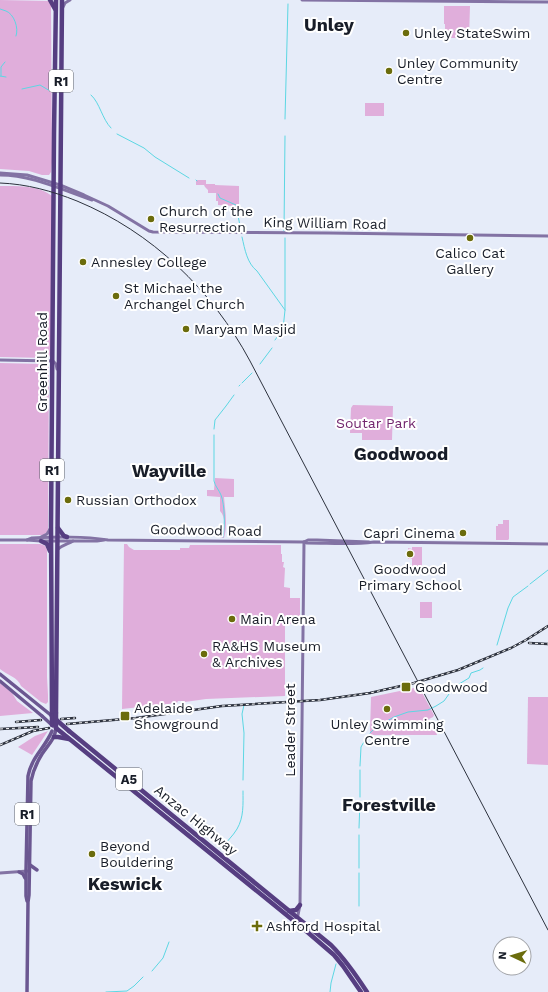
<svg xmlns="http://www.w3.org/2000/svg" width="548" height="992" font-family="'Work Sans',sans-serif">
  <rect width="100%" height="100%" fill="#e6ecf9"/>
  <!-- green -->
  <g fill="#e0aedb">
    <path d="M0 0 49 1 51 5 52 162 51 172 49 175H42L29 171 0 169Z"/>
    <path d="M444 6H470L469 38H444V29H445V24H444Z"/>
    <rect x="365" y="103" width="19" height="13"/>
    <path d="M196 180H206V184H215V185L239 186V213H233V206L218 205V201H216V193H208V190L205 187 204 185H196Z"/>
    <path d="M0 186C16 186 39 185 52 196L51 353 49 357 47 358 0 357Z"/>
    <path d="M0 363 43 364 49 367 48 529 47 532 43 535H0Z"/>
    <path d="M353 405 393 406 392 440H362V433H350L351 408Z"/>
    <path d="M215 478 234 479V497H224C225 510 228 525 224 538H221C225 529 226 517 220 511V497L207 496V490H214Z"/>
    <path d="M503 520H509V539L508 540H496V526H498V524H503Z"/>
    <path d="M0 544H40C44 545 46 546 47 550V677L48 695V702L46 704 41 702 21 686C18 677 7 675 0 669Z"/>
    <path d="M124 544H127L129 547 134 550H180V548H189L190 545H281V554H282V562H284L283 567 285 568 284 587 290 588V598H300V624H285V696L206 699 185 702 184 701H178L177 703 122 709Z"/>
    <path d="M412 547H422V571H412V559H408V548L412 549Z"/>
    <rect x="420" y="602" width="12" height="16"/>
    <path d="M0 683 12 693 17 701 33 713 0 716Z"/>
    <path d="M419 687 434 715 433 717 429 719 432 728 436 732 437 735H371L370 733 371 697Z"/>
    <path d="M528 697H548V765L527 764Z"/>
    <path d="M48 731 32 755 18 747 35 736Z"/>
  </g>
  <g fill="none" stroke-linecap="round" stroke-linejoin="round">
    <!-- stream -->
    <g stroke="#5cd7e3" stroke-width="1">
      <path d="M0 9C2 10 4 10 6 11 14 14 19 28 16 36"/>
      <path d="M0 76 6 77"/>
      <path d="M1 76V67L5 62"/>
      <path d="M22 89 40 85 50 91"/>
      <path d="M91 95C100 103 102 119 111 128"/>
      <path d="M285 119 288 4"/>
      <path d="M117 134 144 148 155 157 189 178"/>
      <path d="M196 180 197 181"/>
      <path d="M218 194 220 198 236 205 241 231"/>
      <path d="M284 231 285 136"/>
      <path d="M242 237C245 250 247 263 257 271L285 310"/>
      <path d="M275 340 283 329 285 310V238"/>
      <path d="M260 364 272 348"/>
      <path d="M242 383 252 373"/>
      <path d="M239 386 240 385"/>
      <path d="M214 429 215 420 226 406 234 395"/>
      <path d="M214 435V481C215 486 219 490 221 495 225 505 225 527 223 537"/>
      <path d="M530 584 548 570"/>
      <path d="M497 645 508 608 513 597 528 586"/>
      <path d="M370 733 375 728 394 717 408 712 428 710 436 706 444 701 454 687 469 678 471 673 480 670 483 668"/>
      <path d="M360 766 361 747 365 740"/>
      <path d="M243 780 244 733 242 714 244 705"/>
      <path d="M360 797V770"/>
      <path d="M359 828 360 801"/>
      <path d="M221 849C226 842 233 836 237 829 244 817 243 804 243 791"/>
      <path d="M359 868V835"/>
      <path d="M359 906V873"/>
      <path d="M152 971 163 958 169 942"/>
      <path d="M106 992 127 991 134 986 143 977"/>
      <path d="M330 992 331 983 336 964"/>
    </g>
    <!-- secondary -->
    <g stroke="#8373a4" stroke-width="3">
      <path d="M302 0 548 2"/>
      <path d="M63 7 65 3 70 0"/>
      <path d="M0 173 27 175 60 185 84 195 108 206 149 231 153 232 329 233 548 236"/>
      <path d="M0 175C32 175 62 190 92 200"/>
      <path d="M0 360 53 361 56 364 57 369"/>
      <path d="M41 537 47 534 50 529"/>
      <path d="M0 540H27L41 541H97L104 540"/>
      <path d="M27 540 32 538C57 537 83 536 108 540L304 542 307 543C330 543 352 545 374 542L548 544"/>
      <path d="M304 542 308 540H317L369 542"/>
      <path d="M58 549C63 545 68 544 73 541"/>
      <path d="M0 873 28 871"/>
      <path d="M297 917 298 915 300 905 304 542"/>
    </g>
    <!-- primary -->
    <g stroke="#6b5791" stroke-width="3.5">
      <path d="M0 674 52 716"/>
      <path d="M0 681 42 716"/>
      <path d="M30 865 37 870"/>
      <path d="M19 872 23 874 25 878"/>
      <path d="M27 901 26 896V871L28 776C32 756 45 748 52 731"/>
      <path d="M27 992 28 902 29 895 31 781C33 771 37 762 42 754 48 745 55 739 56 728"/>
    </g>
    <!-- highway -->
    <g stroke="#563e81" stroke-width="4.5">
      <path d="M50 0 55 9"/>
      <path d="M58 528 64 536 67 537"/>
      <path d="M41 541 47 544 50 551"/>
      <path d="M56 713 62 0"/>
      <path d="M52 716 51 526 54 133 56 0"/>
      <path d="M56 728 305 930 334 955 343 966 361 992"/>
      <path d="M69 731 331 945C345 959 356 975 367 992"/>
      <path d="M54 737H58L69 739"/>
      <path d="M289 911 296 910 300 905"/>
    </g>
    <!-- tram -->
    <path stroke="#2d323e" stroke-width="1" d="M0 183C27 184 52 191 77 201 152 232 212 290 250 361L548 930"/>
    <defs>
      <g id="rail">
        <path d="M529 643 548 644"/>
        <path d="M61 719 75 718"/>
        <path d="M16 722 41 720"/>
        <path d="M67 724 136 718 222 706 320 700 370 693 414 683 458 670 511 648 526 640 548 626"/>
        <path d="M0 729 38 727"/>
        <path d="M0 745 33 731 49 728"/>
      </g>
    </defs>
    <!-- rail casing -->
    <use href="#rail" stroke="#2d323e" stroke-width="2.5"/>
    <!-- rail -->
    <use href="#rail" stroke="#fff" stroke-width="1" stroke-dasharray="3" stroke-linecap="butt"/>
    <!-- primary-bridge -->
    <path stroke="#6b5791" stroke-width="3.5" d="M42 716 53 726"/>
    <!-- highway-bridge -->
    <g stroke="#563e81" stroke-width="4.5">
      <path d="M52 716 69 731"/>
      <path d="M52 725V716"/>
      <path d="M56 728V713"/>
    </g>
  </g>
  <!-- markers -->
  <g fill="#6b6c0c" stroke="#fff" stroke-width="1.5">
    <circle cx="406" cy="33" r="4"/>
    <circle cx="389" cy="71" r="4"/>
    <circle cx="151" cy="219" r="4"/>
    <circle cx="470" cy="238" r="4"/>
    <circle cx="83" cy="262" r="4"/>
    <circle cx="116" cy="296" r="4"/>
    <circle cx="186" cy="329" r="4"/>
    <circle cx="68" cy="500" r="4"/>
    <circle cx="463" cy="533" r="4"/>
    <circle cx="410" cy="554" r="4"/>
    <circle cx="232" cy="619" r="4"/>
    <circle cx="204" cy="654" r="4"/>
    <rect x="401" y="682" width="10" height="10" rx="2"/>
    <circle cx="387" cy="709" r="4"/>
    <rect x="120" y="711" width="10" height="10" rx="2"/>
    <circle cx="92" cy="854" r="4"/>
    <path d="M255 920h4v4h4v4h-4v4h-4v-4h-4v-4h4z"/>
  </g>
  <g text-anchor="middle" stroke-width="4" stroke-linejoin="round" paint-order="stroke">
    <!-- shield labels -->
    <g fill="#fff" stroke="#5d6168" stroke-width="1">
      <rect x="49" y="70" width="24" height="22" rx="3"/>
      <rect x="40" y="459" width="24" height="22" rx="3"/>
      <rect x="116" y="768" width="26" height="22" rx="3"/>
      <rect x="15" y="803" width="24" height="22" rx="3"/>
    </g>
    <g font-size="13" font-weight="bold" fill="#181d28">
      <text x="61" y="86">R1</text>
      <text x="52" y="475">R1</text>
      <text x="129" y="784">A5</text>
      <text x="27" y="819">R1</text>
    </g>
    <!-- poi labels -->
    <g font-size="14" fill="#181d28" stroke="#fff" text-anchor="start">
      <text x="414" y="38">Unley StateSwim</text>
      <text x="397" y="68">Unley Community<tspan x="397" dy="16">Centre</tspan></text>
      <text x="159" y="216">Church of the<tspan x="159" dy="16">Resurrection</tspan></text>
      <text x="470" y="258" text-anchor="middle">Calico Cat<tspan x="470" dy="16">Gallery</tspan></text>
      <text x="91" y="267">Annesley College</text>
      <text x="124" y="293">St Michael the<tspan x="124" dy="16">Archangel Church</tspan></text>
      <text x="194" y="334">Maryam Masjid</text>
      <text x="76" y="505">Russian Orthodox</text>
      <text x="455" y="538" text-anchor="end">Capri Cinema</text>
      <text x="410" y="574" text-anchor="middle">Goodwood<tspan x="410" dy="16">Primary School</tspan></text>
      <text x="240" y="624">Main Arena</text>
      <text x="212" y="651">RA&amp;HS Museum<tspan x="212" dy="16">&amp; Archives</tspan></text>
      <text x="415" y="692">Goodwood</text>
      <text x="134" y="713">Adelaide<tspan x="134" dy="16">Showground</tspan></text>
      <text x="387" y="729" text-anchor="middle">Unley Swimming<tspan x="387" dy="16">Centre</tspan></text>
      <text x="100" y="851">Beyond<tspan x="100" dy="16">Bouldering</tspan></text>
      <text x="266" y="931">Ashford Hospital</text>
    </g>
    <!-- street labels -->
    <g font-size="14" fill="#181d28" stroke="#fff">
      <text transform="translate(325 223) rotate(1)" y="5">King William Road</text>
      <text transform="translate(42 362) rotate(-90)" y="5">Greenhill Road</text>
      <text transform="translate(206 530) rotate(1)" y="5">Goodwood Road</text>
      <text transform="translate(290 730) rotate(-90)" y="5">Leader Street</text>
      <text transform="translate(196 820) rotate(39)" y="5">Anzac Highway</text>
    </g>
    <!-- park labels -->
    <g font-size="14" fill="#72266e" stroke="#fff">
      <text x="376" y="428">Soutar Park</text>
    </g>
    <!-- district labels -->
    <g font-size="18" font-weight="bold" fill="#181d28" stroke="#fff">
      <text x="329" y="31">Unley</text>
      <text x="401" y="460">Goodwood</text>
      <text x="169" y="477">Wayville</text>
      <text x="389" y="811">Forestville</text>
      <text x="125" y="890">Keswick</text>
    </g>
  </g>
  <!-- north arrow -->
  <g transform="translate(512 956) rotate(274)"><circle r="19" fill="#ffffff" stroke="#a3a5a9"/>
  <path d="M0-3L7 15L0 10L-7 15Z" fill="#6b6c0c"/>
  <text y="-6" font-size="11" font-weight="bold" text-anchor="middle" fill="#181d28">N</text>
  </g>
</svg>
